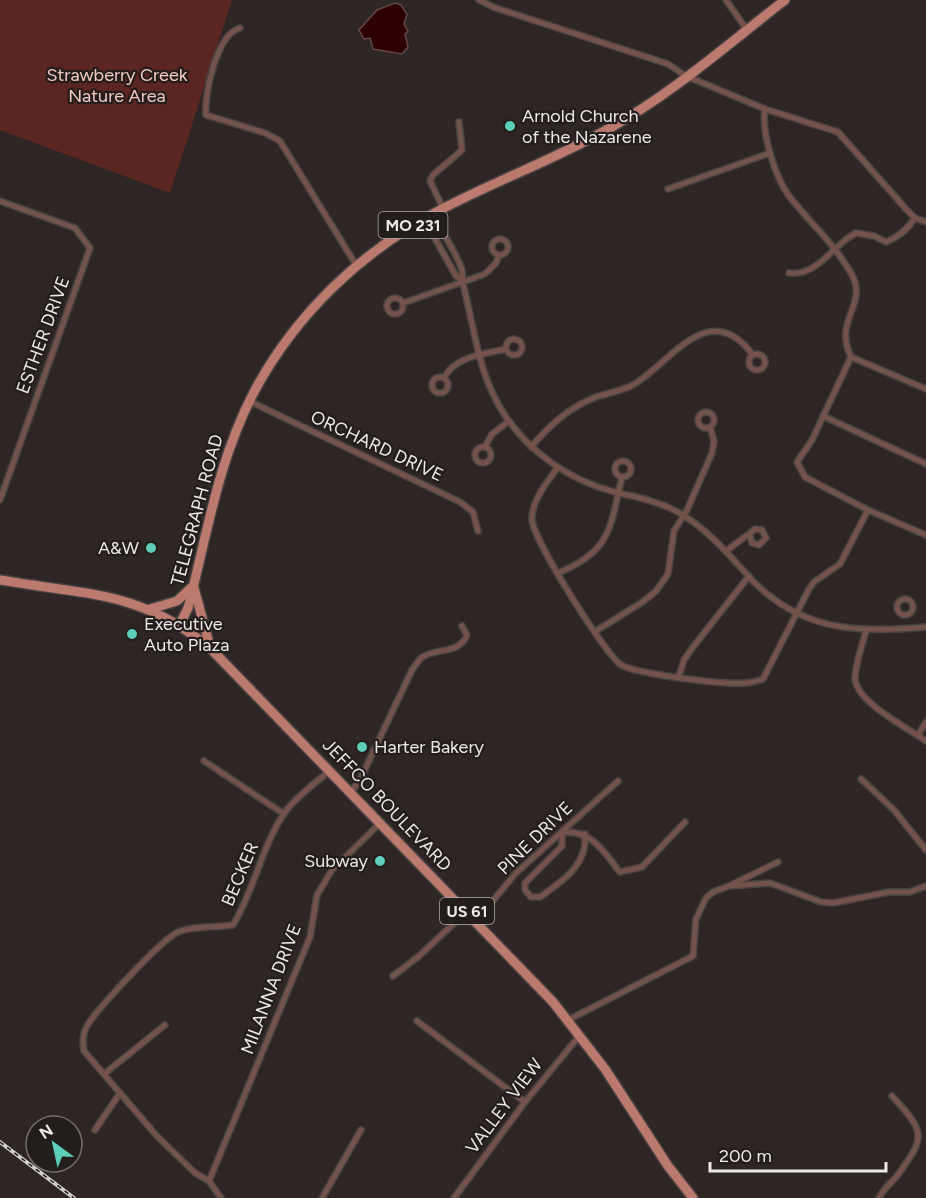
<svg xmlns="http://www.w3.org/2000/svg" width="926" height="1198" font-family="Figtree,sans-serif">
  <rect width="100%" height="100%" fill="#2d2625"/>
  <!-- green -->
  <path fill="#5a261f" d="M0 0H232L170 193 0 130Z"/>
  <!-- water -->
  <path fill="#2c0000" stroke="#664646" stroke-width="1.5" d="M395 3 401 5 407 14 404 24 408 31 405 34 408 47 402 54 373 49 370 38 364 39 359 30 377 10Z"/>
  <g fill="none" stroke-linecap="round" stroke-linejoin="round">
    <defs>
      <g id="minor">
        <path d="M479 0 493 7 668 64 686 76 765 109 838 132 906 209 915 218 926 222"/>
        <path d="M726 0 747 30"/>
        <path d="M240 28C217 34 204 93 206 115L265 133 280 141 356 265"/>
        <path d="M765 109C761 132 775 177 789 196 810 223 835 244 852 275 868 305 833 320 851 357L812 440 797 462 805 477 868 510 926 535"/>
        <path d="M668 189 770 153"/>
        <path d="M0 201 75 228 90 248 0 500"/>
        <path d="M443 208 430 181 433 175 462 150 459 122"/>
        <path d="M432 214C442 232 456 251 462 270 463 275 462 279 463 284 475 330 478 376 506 417 531 453 568 479 611 491 634 497 655 500 676 511 707 528 729 555 753 581 803 632 860 633 926 627"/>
        <path d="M424 219 456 276 462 280"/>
        <circle cx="500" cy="247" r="8"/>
        <path d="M789 273C818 277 834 243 856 233L874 236 886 242C899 237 907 230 915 218"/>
        <circle cx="395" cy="306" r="8"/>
        <path d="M403 303 485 274 496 263 499 255"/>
        <circle cx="514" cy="347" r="8"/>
        <circle cx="757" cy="362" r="8"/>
        <path d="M851 357 926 389"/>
        <circle cx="440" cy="385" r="8"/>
        <path d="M444 378C455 356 484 354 506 349"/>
        <path d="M249 401 460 502 473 512 478 531"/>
        <circle cx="706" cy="420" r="8"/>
        <path d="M823 416 926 464"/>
        <circle cx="483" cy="455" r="8"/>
        <path d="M485 447 492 434 509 421"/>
        <path d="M531 447C551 424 568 408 596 397 608 393 620 391 631 386 668 367 708 294 753 355"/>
        <circle cx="623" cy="469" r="8"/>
        <path d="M558 467C548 481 531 501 532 520 534 541 603 651 620 664 633 674 726 685 745 683 751 683 757 681 763 679L809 589 814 582 840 564 868 510"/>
        <path d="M726 551C736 543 746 537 755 529L762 530 766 538 759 545 752 543 750 536"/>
        <path d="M558 573C612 551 610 527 622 477"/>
        <circle cx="905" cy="607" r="8"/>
        <path d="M596 631 644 601 656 591 668 574 674 531 687 510 712 453 714 441 710 427"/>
        <path d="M866 631C862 646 856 662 855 677 854 701 908 728 926 741"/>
        <path d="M679 676 684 660 693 647 749 576"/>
        <path d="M918 735 926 722"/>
        <path d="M204 761 284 814"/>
        <path d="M861 779 894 810 926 850"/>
        <path d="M351 791 359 782 412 670C415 666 418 661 421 658 436 647 459 655 467 635L462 626"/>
        <path d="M585 834C588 864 563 881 540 897H531L525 890V883L562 846V832C592 830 603 851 620 872L642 867 685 822"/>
        <path d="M731 885 778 862"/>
        <path d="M476 921 516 873 618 781"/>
        <path d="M393 976 419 956 466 912"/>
        <path d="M568 1020 693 956 696 919 706 898 713 892 729 886 770 883 821 902 833 903 889 892H910L926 886"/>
        <path d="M417 1021 525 1102"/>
        <path d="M104 1074 165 1025"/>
        <path d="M95 1130 120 1093"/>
        <path d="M209 1181 310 937 317 895 332 870 380 823"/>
        <path d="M221 1198 209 1181 195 1173 156 1135 84 1051C83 1043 82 1036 86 1028 93 1013 162 939 178 932 194 925 216 928 233 925 254 891 261 849 283 815 294 798 315 784 330 770"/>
        <path d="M322 1198 361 1130"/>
        <path d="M454 1198 525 1102 580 1035"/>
        <path d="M879 1198C883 1189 891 1183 897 1176 926 1136 926 1133 892 1096"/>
      </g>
      <g id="primary">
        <path d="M0 580C85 595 141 590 211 649L553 1002 605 1069 668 1166 693 1198"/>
        <path d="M194 588 210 647"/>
        <path d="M150 609 177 601 192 587"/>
        <path d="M180 624 188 608C207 535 218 460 254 392 296 313 363 250 442 209 497 180 556 159 610 128 673 93 728 44 785 0"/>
      </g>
    </defs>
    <!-- minor casing -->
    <use href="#minor" stroke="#484140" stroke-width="8"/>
    <!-- primary casing -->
    <use href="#primary" stroke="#484140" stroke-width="12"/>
    <!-- minor -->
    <use href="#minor" stroke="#73524c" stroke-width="5"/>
    <!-- primary -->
    <use href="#primary" stroke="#bc796e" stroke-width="9"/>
    <defs>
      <path id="rail" d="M0 1142 74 1198"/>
    </defs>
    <!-- rail casing -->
    <use href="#rail" stroke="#d3cfce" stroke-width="4"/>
    <!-- rail -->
    <use href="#rail" stroke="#231d1c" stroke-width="1.5" stroke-dasharray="4.5" stroke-linecap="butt"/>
  </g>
  <!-- markers -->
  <g fill="#5cceba" stroke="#231d1c" stroke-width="2">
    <circle cx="510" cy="126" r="6"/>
    <circle cx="151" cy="548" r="6"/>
    <circle cx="132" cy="634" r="6"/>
    <circle cx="362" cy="747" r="6"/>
    <circle cx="380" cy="861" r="6"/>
  </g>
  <g text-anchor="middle" stroke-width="4.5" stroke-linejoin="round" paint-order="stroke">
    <!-- shield labels -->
    <g fill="#231d1c" stroke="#b0acab" stroke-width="1.5">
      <rect x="378.5" y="212" width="69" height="26" rx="4.5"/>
      <rect x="440" y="898" width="54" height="26" rx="4.5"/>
    </g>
    <g font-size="16" font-weight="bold" fill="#ede9e8">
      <text x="413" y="231">MO 231</text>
      <text x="467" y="917">US 61</text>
    </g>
    <!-- park labels -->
    <g font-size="18" fill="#f5c8c0" stroke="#231d1c">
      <text x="117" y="81">Strawberry Creek<tspan x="117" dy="21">Nature Area</tspan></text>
    </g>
    <!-- poi labels -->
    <g font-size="18" fill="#ede9e8" stroke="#231d1c" text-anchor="start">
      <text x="522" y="122">Arnold Church<tspan x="522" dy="21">of the Nazarene</tspan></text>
      <text x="139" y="554" text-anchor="end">A&amp;W</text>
      <text x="144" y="630">Executive<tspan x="144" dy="21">Auto Plaza</tspan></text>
      <text x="374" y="753">Harter Bakery</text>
      <text x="368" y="867" text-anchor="end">Subway</text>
    </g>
    <!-- street labels -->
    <g font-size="18" fill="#ede9e8" stroke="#231d1c">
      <text transform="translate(43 335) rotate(-70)" y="6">ESTHER DRIVE</text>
      <text transform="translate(377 446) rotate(25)" y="6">ORCHARD DRIVE</text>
      <text transform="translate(197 510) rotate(-75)" y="6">TELEGRAPH ROAD</text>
      <text transform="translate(387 805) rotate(46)" y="6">JEFFCO BOULEVARD</text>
      <text transform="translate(535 838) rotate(-44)" y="6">PINE DRIVE</text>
      <text transform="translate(240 874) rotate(-67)" y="6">BECKER</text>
      <text transform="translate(271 989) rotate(-69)" y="6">MILANNA DRIVE</text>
      <text transform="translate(504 1106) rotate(-53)" y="6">VALLEY VIEW</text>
    </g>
  </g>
  <!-- north arrow -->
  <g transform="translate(54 1144) rotate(327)"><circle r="28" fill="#231d1c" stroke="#746f6e" stroke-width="1.5"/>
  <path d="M0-4.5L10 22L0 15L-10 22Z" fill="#5cceba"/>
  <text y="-9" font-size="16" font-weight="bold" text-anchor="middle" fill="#ede9e8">N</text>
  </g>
  <!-- scale -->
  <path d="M710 1162v9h176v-9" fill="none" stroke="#ede9e8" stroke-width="3"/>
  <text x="719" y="1162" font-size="18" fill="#ede9e8" stroke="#231d1c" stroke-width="4.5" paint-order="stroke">200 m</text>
</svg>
